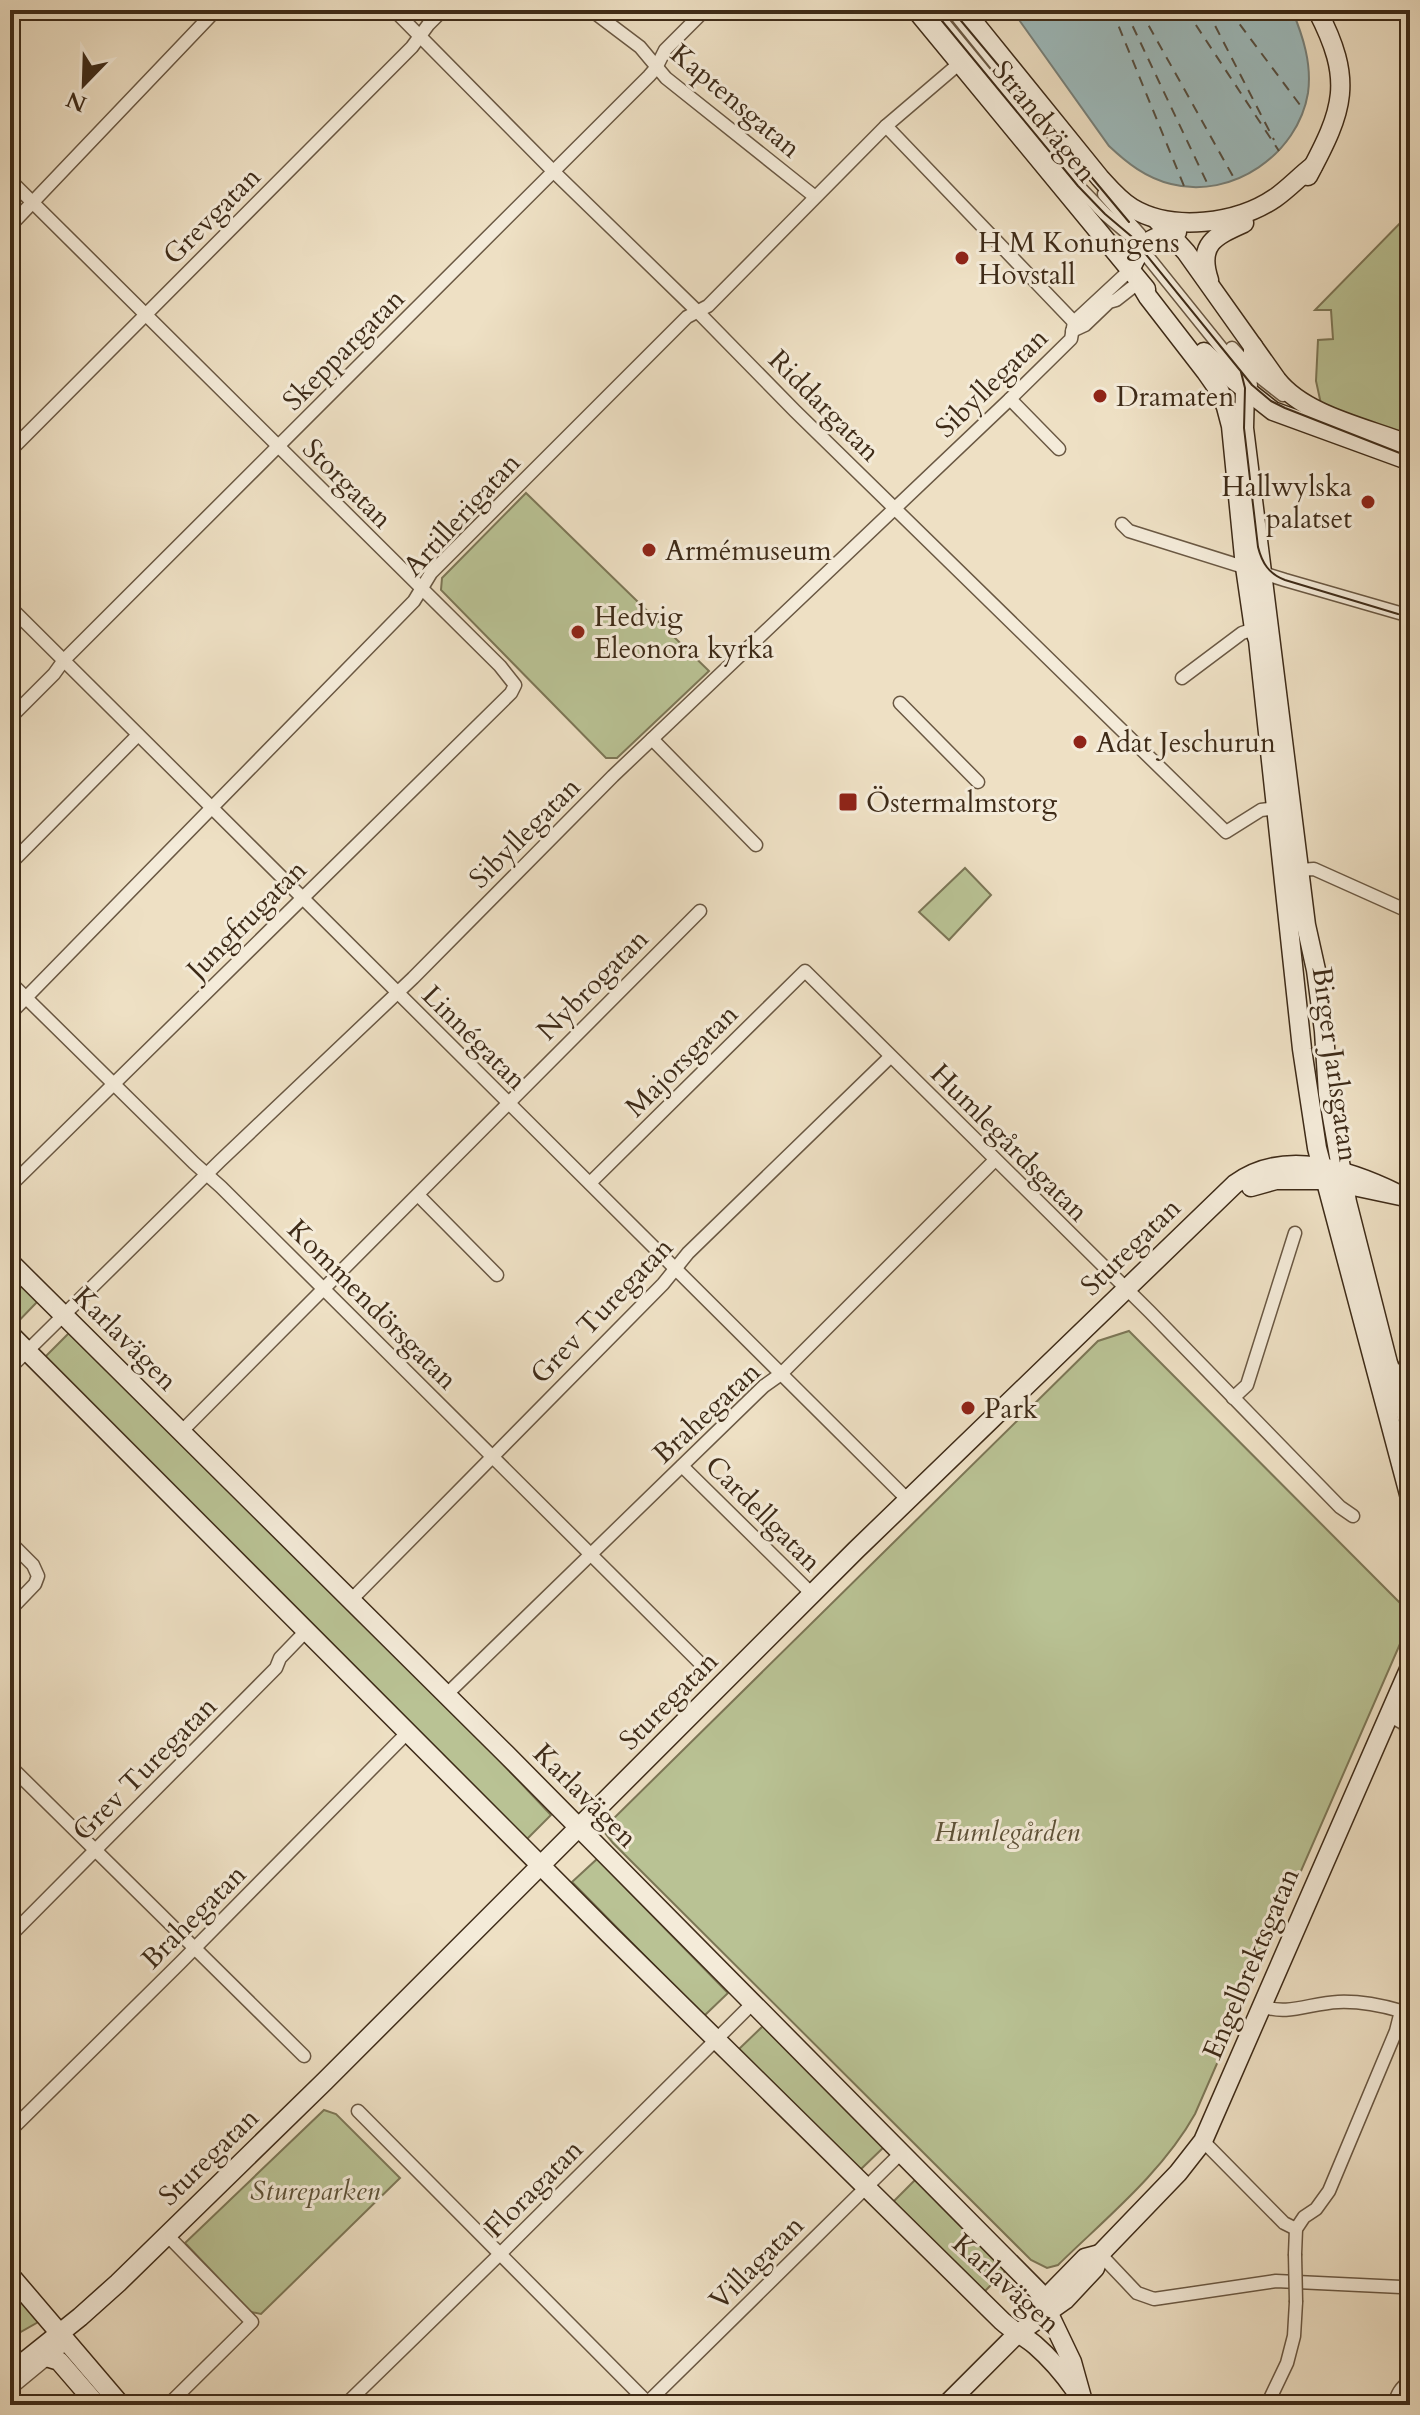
<svg xmlns="http://www.w3.org/2000/svg" width="1420" height="2415" font-family="Cardo,serif">
  <rect width="100%" height="100%" fill="#eee0c4"/>
  <filter id="stains"><feTurbulence type="fractalNoise" baseFrequency=".0025" numOctaves="4"/><feColorMatrix values="0 0 0 0 .2 0 0 0 0 .09 0 0 0 0 .02 0 0 0 .5 -.17"/></filter>
  <radialGradient id="worn" r=".72"><stop offset=".6" stop-color="#630" stop-opacity="0"/><stop offset="1" stop-color="#630" stop-opacity=".3"/></radialGradient>
  <!-- green -->
  <g fill="#b9c294" stroke="#7c7656" stroke-width="2">
    <path d="M1410 213V438L1321 404 1316 381 1318 340 1333 339 1331 310H1315Z"/>
    <path d="M526 493 709 671 617 758H606L441 590 442 578Z"/>
    <path d="M965 868 991 895 949 940 919 912Z"/>
    <path d="M10 1273 38 1301 12 1328 10 1325Z"/>
    <path d="M1129 1331 1410 1613V1621L1195 2114C1162 2173 1106 2218 1058 2265L1047 2268 1031 2260 613 1843 605 1833 607 1825 1098 1341Z"/>
    <path d="M69 1333 481 1741 551 1815 527 1839 45 1357Z"/>
    <path d="M597 1859 728 1993 704 2016 572 1882Z"/>
    <path d="M764 2025 885 2146 860 2170 739 2049Z"/>
    <path d="M324 2110 336 2114 400 2178 261 2314 251 2312 185 2243Z"/>
    <path d="M917 2178 1008 2268 982 2294 891 2204Z"/>
    <path d="M10 2286 40 2321 10 2338Z"/>
  </g>
  <!-- water -->
  <path fill="#9dbbbd" stroke="#77817b" stroke-width="2" d="M1012 10H1292C1303 36 1312 64 1308 93 1298 154 1232 200 1171 184 1146 178 1127 163 1109 146Z"/>
  <g fill="none" stroke-linecap="round" stroke-linejoin="round">
    <!-- ferry -->
    <g stroke="#564f41" stroke-width="2" stroke-dasharray="10 8" stroke-linecap="butt">
      <path d="M1112 10 1184 186"/>
      <path d="M1125 10 1209 187"/>
      <path d="M1140 10 1235 180"/>
      <path d="M1186 10 1279 151"/>
      <path d="M1207 10 1274 140"/>
      <path d="M1229 10 1303 109"/>
    </g>
    <defs>
      <g id="street">
        <path d="M394 10 554 172 697 311 795 411 1226 832 1261 810 1277 808"/>
        <path d="M591 10 640 47 666 78 814 196"/>
        <path d="M933 10 1078 186 1105 214 1131 236 1251 385"/>
        <path d="M952 10 1003 73"/>
        <path d="M886 126 1074 322"/>
        <path d="M10 180 500 666 515 685 511 693 10 1186"/>
        <path d="M1104 194 1140 235"/>
        <path d="M10 226 216 10"/>
        <path d="M1072 331 1085 325 1109 302 1116 300 1139 282"/>
        <path d="M1232 348 1255 373 1283 395"/>
        <path d="M1010 399 1059 449"/>
        <path d="M10 451 412 47 428 25 443 10"/>
        <path d="M1122 524 1129 531 1285 580 1410 616"/>
        <path d="M10 607 908 1500"/>
        <path d="M1182 678 1242 633 1254 629"/>
        <path d="M900 703 978 782"/>
        <path d="M10 718 54 674 64 660 649 76 656 68 665 50 705 10"/>
        <path d="M652 739 756 845"/>
        <path d="M10 864 138 735"/>
        <path d="M1300 870 1314 869 1410 912"/>
        <path d="M10 982 194 1163 221 1187 700 1663"/>
        <path d="M10 1014 414 601 431 573 687 317 708 306 886 126 961 62"/>
        <path d="M590 1183 805 971 1150 1312 1340 1507 1353 1516"/>
        <path d="M418 1195 497 1275"/>
        <path d="M10 1368 220 1161 413 978 613 776 1010 399 1071 339 1074 322 1130 270"/>
        <path d="M1233 1398 1247 1385 1295 1233"/>
        <path d="M181 1432 700 911"/>
        <path d="M682 1466 812 1594"/>
        <path d="M10 1542 33 1565 38 1576 35 1584 10 1610"/>
        <path d="M351 1600 663 1284 688 1253 890 1057"/>
        <path d="M446 1695 764 1386 781 1374 995 1160"/>
        <path d="M1388 1715 1405 1724 1410 1743"/>
        <path d="M10 1766 304 2056"/>
        <path d="M10 1936 276 1668 280 1658 307 1630"/>
        <path d="M1262 2006C1287 2016 1311 2003 1338 2002 1360 2001 1380 2005 1401 2011"/>
        <path d="M358 2111 650 2405"/>
        <path d="M10 2131 181 1962 408 1732"/>
        <path d="M1203 2141 1284 2223 1296 2229"/>
        <path d="M167 2235 252 2322 168 2405"/>
        <path d="M1100 2254 1137 2293 1154 2299 1276 2281 1401 2287 1410 2289"/>
        <path d="M1295 2254 1296 2229 1304 2217 1316 2209 1329 2191 1396 2031 1401 2011 1410 2009"/>
        <path d="M10 2389 67 2342"/>
        <path d="M345 2405 501 2253 753 2003"/>
        <path d="M645 2405 901 2153"/>
        <path d="M1267 2405 1287 2363 1294 2336 1296 2302"/>
        <path d="M1394 2405C1397 2395 1400 2387 1410 2382"/>
      </g>
      <g id="secondary">
        <path d="M916 10 1146 289"/>
        <path d="M964 10 1100 178C1110 189 1119 200 1132 208 1172 232 1237 224 1275 198 1288 189 1300 176 1313 166"/>
        <path d="M1308 176C1344 109 1354 81 1317 10"/>
        <path d="M1156 219 1186 252 1277 380C1305 416 1368 428 1410 445"/>
        <path d="M1130 270C1143 243 1147 237 1177 232"/>
        <path d="M1209 280C1197 244 1215 236 1244 223"/>
        <path d="M1139 282 1148 297 1206 372 1220 392 1226 407 1231 426 1245 567 1254 629 1258 640 1302 1049 1317 1148 1410 1498"/>
        <path d="M1253 346V365L1245 388 1244 428 1306 925 1316 970 1324 1031 1328 1094 1347 1202 1388 1363 1410 1426"/>
        <path d="M1204 352 1231 378 1273 411 1410 461"/>
        <path d="M1251 1187 1276 1180H1325L1410 1198"/>
        <path d="M10 1262 506 1754 1038 2291 1072 2362 1084 2405"/>
        <path d="M10 1334 609 1934 1002 2321C1013 2331 1024 2336 1035 2345 1050 2358 1063 2373 1075 2390"/>
        <path d="M1400 1393 1402 1376 1410 1363"/>
        <path d="M10 2275 121 2405"/>
        <path d="M1043 2301 1085 2258 1100 2254"/>
        <path d="M36 2354 59 2361 97 2405"/>
        <path d="M10 2373 80 2317 118 2283 325 2081 856 1550 1235 1184C1284 1148 1349 1170 1398 1194"/>
        <path d="M946 2405 1017 2334 1065 2300 1095 2268 1100 2254 1178 2173 1203 2141 1410 1667"/>
      </g>
    </defs>
    <!-- street casing -->
    <use href="#street" stroke="#6a5843" stroke-width="15"/>
    <!-- secondary casing -->
    <use href="#secondary" stroke="#3e2b18" stroke-width="21"/>
    <!-- street -->
    <use href="#street" stroke="#f4ebd9" stroke-width="12"/>
    <!-- secondary -->
    <use href="#secondary" stroke="#f4ebd9" stroke-width="18"/>
    <!-- tram -->
    <g stroke="#3e2b18" stroke-width="2">
      <path d="M933 10 1078 186 1105 214 1131 236 1252 385 1271 401 1285 408 1410 457"/>
      <path d="M952 10 1129 222"/>
      <path d="M1241 372 1245 388 1244 428 1258 547C1262 563 1269 574 1285 580L1398 614 1410 615"/>
    </g>
    <defs>
      <path id="street-bridge" d="M1295 2254 1296 2302"/>
    </defs>
    <!-- street-bridge casing -->
    <use href="#street-bridge" stroke="#6a5843" stroke-width="15" stroke-linecap="butt"/>
    <!-- street-bridge -->
    <use href="#street-bridge" stroke="#f4ebd9" stroke-width="12"/>
  </g>
  <!-- markers -->
  <g fill="#8f2418" stroke="#f4ebd9" stroke-width="3">
    <circle cx="962" cy="258" r="8"/>
    <circle cx="1100" cy="396" r="8"/>
    <circle cx="1368" cy="502" r="8"/>
    <circle cx="649" cy="550" r="8"/>
    <circle cx="578" cy="632" r="8"/>
    <circle cx="1080" cy="742" r="8"/>
    <rect x="838" y="792" width="20" height="20" rx="4"/>
    <circle cx="968" cy="1408" r="8"/>
  </g>
  <g text-anchor="middle" stroke-width="6" stroke-linejoin="round" paint-order="stroke">
    <!-- street labels -->
    <g font-size="28" fill="#3e2b18" stroke="#f4ebd9">
      <text transform="translate(736 100) rotate(40)" y="10">Kaptensgatan</text>
      <text transform="translate(1045 121) rotate(51)" y="10">Strandvägen</text>
      <text transform="translate(211 215) rotate(-45)" y="10">Grevgatan</text>
      <text transform="translate(343 349) rotate(-45)" y="10">Skeppargatan</text>
      <text transform="translate(991 382) rotate(-44)" y="10">Sibyllegatan</text>
      <text transform="translate(825 405) rotate(45)" y="10">Riddargatan</text>
      <text transform="translate(348 483) rotate(45)" y="10">Storgatan</text>
      <text transform="translate(461 514) rotate(-47)" y="10">Artillerigatan</text>
      <text transform="translate(524 832) rotate(-45)" y="10">Sibyllegatan</text>
      <text transform="translate(246 919) rotate(-45)" y="10">Jungfrugatan</text>
      <text transform="translate(592 984) rotate(-45)" y="10">Nybrogatan</text>
      <text transform="translate(475 1037) rotate(45)" y="10">Linnégatan</text>
      <text transform="translate(681 1060) rotate(-45)" y="10">Majorsgatan</text>
      <text transform="translate(1336 1064) rotate(82)" y="10">Birger Jarlsgatan</text>
      <text transform="translate(1010 1142) rotate(45)" y="10">Humlegårdsgatan</text>
      <text transform="translate(1130 1246) rotate(-44)" y="10">Sturegatan</text>
      <text transform="translate(373 1304) rotate(45)" y="10">Kommendörsgatan</text>
      <text transform="translate(601 1310) rotate(-46)" y="10">Grev Turegatan</text>
      <text transform="translate(126 1338) rotate(45)" y="10">Karlavägen</text>
      <text transform="translate(706 1412) rotate(-43)" y="10">Brahegatan</text>
      <text transform="translate(764 1513) rotate(45)" y="10">Cardellgatan</text>
      <text transform="translate(668 1700) rotate(-45)" y="10">Sturegatan</text>
      <text transform="translate(144 1768) rotate(-45)" y="10">Grev Turegatan</text>
      <text transform="translate(586 1795) rotate(45)" y="10">Karlavägen</text>
      <text transform="translate(193 1916) rotate(-45)" y="10">Brahegatan</text>
      <text transform="translate(1250 1963) rotate(-67)" y="10">Engelbrektsgatan</text>
      <text transform="translate(208 2156) rotate(-44)" y="10">Sturegatan</text>
      <text transform="translate(533 2188) rotate(-45)" y="10">Floragatan</text>
      <text transform="translate(756 2262) rotate(-45)" y="10">Villagatan</text>
      <text transform="translate(1007 2283) rotate(42)" y="10">Karlavägen</text>
    </g>
    <!-- poi labels -->
    <g font-size="28" fill="#3e2b18" stroke="#f4ebd9" text-anchor="start">
      <text x="978" y="252">H M Konungens<tspan x="978" dy="32">Hovstall</tspan></text>
      <text x="1116" y="406">Dramaten</text>
      <text x="1352" y="496" text-anchor="end">Hallwylska<tspan x="1352" dy="32">palatset</tspan></text>
      <text x="665" y="560">Armémuseum</text>
      <text x="594" y="626">Hedvig<tspan x="594" dy="32">Eleonora kyrka</tspan></text>
      <text x="1096" y="752">Adat Jeschurun</text>
      <text x="866" y="812">Östermalmstorg</text>
      <text x="984" y="1418">Park</text>
    </g>
    <!-- park labels -->
    <g font-size="28" font-style="italic" fill="#5d5137" stroke="#f4ebd9">
      <text x="1007" y="1841">Humlegården</text>
      <text x="315" y="2200">Stureparken</text>
    </g>
  </g>
  <!-- margin -->
  <rect width="1420" height="2415" fill="none" stroke="#eee0c4" stroke-width="40"/>
  <rect x="12" y="12" width="1396" height="2391" fill="none" stroke="#3e2b18" stroke-width="4"/>
  <rect x="20" y="20" width="1380" height="2375" fill="none" stroke="#3e2b18" stroke-width="2"/>
  <!-- north arrow -->
  <g transform="translate(84 84) rotate(203)" stroke="#f4ebd9" stroke-width="6" paint-order="stroke">
  <path d="M0-6L14 30L0 20L-14 30Z" fill="#3e2b18"/>
  <text y="-12" font-size="22" font-weight="bold" text-anchor="middle" fill="#3e2b18">N</text>
  </g>
  <rect width="100%" height="100%" filter="url(#stains)"/>
  <rect width="100%" height="100%" fill="url(#worn)"/>
</svg>
